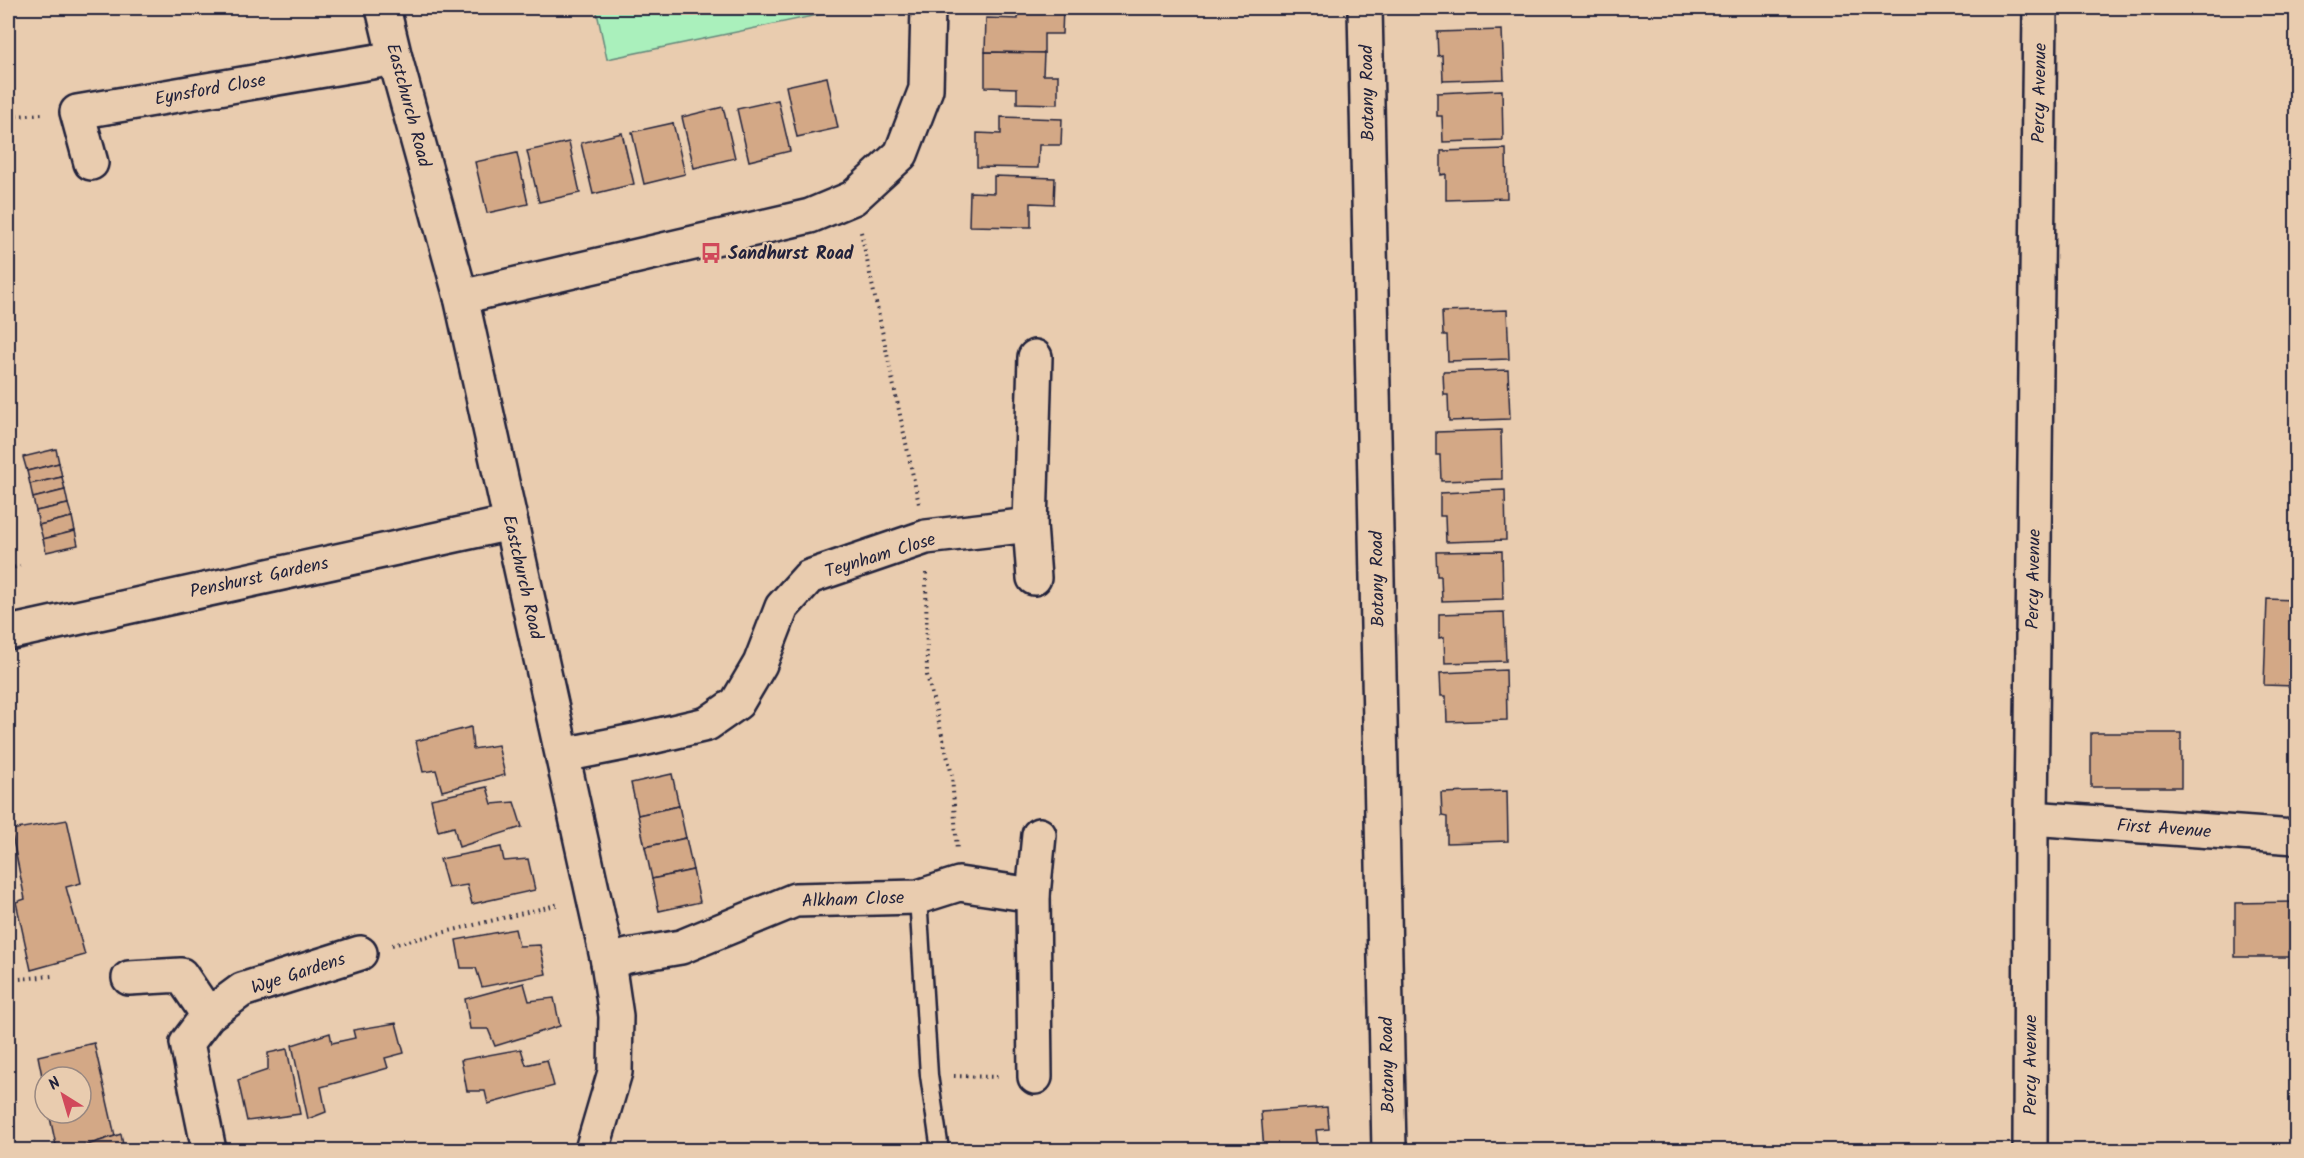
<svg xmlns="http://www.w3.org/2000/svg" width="2304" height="1158" font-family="Kalam,sans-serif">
  <rect width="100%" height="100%" fill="#e9ccaf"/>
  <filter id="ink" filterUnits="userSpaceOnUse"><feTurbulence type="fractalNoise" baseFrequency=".0167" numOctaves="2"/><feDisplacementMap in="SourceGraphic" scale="12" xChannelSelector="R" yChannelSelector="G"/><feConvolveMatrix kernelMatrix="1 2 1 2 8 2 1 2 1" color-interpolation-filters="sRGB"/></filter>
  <g filter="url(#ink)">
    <!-- green -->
    <path fill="#aaf0bc" stroke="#66897c" stroke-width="1.5" d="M596 8H832V12L607 59Z"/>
    <!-- building -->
    <g fill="#d3a886" stroke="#22223b" stroke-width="1.5">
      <path d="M1019 8H1063L1062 34H1044V53L985 52 986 18 1018 19Z"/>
      <path d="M1502 30 1504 79 1443 81 1442 55 1438 56 1437 32Z"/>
      <path d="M985 52 1044 53 1043 75H1058V104L1017 103V88L985 87Z"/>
      <path d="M827 77 838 128 797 137 786 86Z"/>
      <path d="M1502 90 1503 140 1443 142 1442 116H1437V93Z"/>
      <path d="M778 100 790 151 749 161 737 109Z"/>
      <path d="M723 107 735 158 694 168 682 117Z"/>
      <path d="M1001 117 1062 119 1061 145H1039L1038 168 977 167V133L1001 134Z"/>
      <path d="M673 123 685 174 644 184 632 132Z"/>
      <path d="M622 133 634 184 593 194 581 143Z"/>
      <path d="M569 142 580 193 539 202 527 151Z"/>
      <path d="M1506 149 1507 198 1446 200V174L1441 175V151Z"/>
      <path d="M517 153 528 204 487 213 475 162Z"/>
      <path d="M994 176 1055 178 1054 204 1031 203V227L969 226 970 192 994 193Z"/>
      <path d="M1507 310 1509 359 1448 361 1447 335H1443L1442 312Z"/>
      <path d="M1508 370 1510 419 1449 421 1448 395H1444L1443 372Z"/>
      <path d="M1501 430 1502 479 1441 481 1440 455H1436V432Z"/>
      <path d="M56 449 59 463 27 471 23 457Z"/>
      <path d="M59 463 62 477 30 484 27 471Z"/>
      <path d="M62 477 65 490 33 498 30 484Z"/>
      <path d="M65 490 68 504 36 511 33 498Z"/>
      <path d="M1505 490 1506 540 1446 542 1445 516H1440V493Z"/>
      <path d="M68 504 72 517 39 525 36 511Z"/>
      <path d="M72 517 75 531 43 539 39 525Z"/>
      <path d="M75 531 78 545 46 552 43 539Z"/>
      <path d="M1502 551 1503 599 1442 601 1441 576H1437L1436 552Z"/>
      <path d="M2267 599 2296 600V686L2264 685Z"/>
      <path d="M1504 612 1506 661 1445 663 1444 637 1439 638V614Z"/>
      <path d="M1506 670 1507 720 1447 722 1446 696H1441L1440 673Z"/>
      <path d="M471 727 473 749 498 745 505 775 442 791 436 770 423 772 416 741Z"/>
      <rect x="2091" y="733" width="90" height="54"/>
      <path d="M672 774 679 806 638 815 631 783Z"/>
      <path d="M487 787 492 804 514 802 522 827 459 847 454 827 438 831 431 799Z"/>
      <path d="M1507 791 1508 841 1447 843V817L1442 816 1441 793Z"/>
      <path d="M679 806 686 838 645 847 638 815Z"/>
      <path d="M67 820 81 883 66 887 85 955 31 970 16 902 25 899 11 830Z"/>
      <path d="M686 838 693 870 652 879 645 847Z"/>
      <path d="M501 847 504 861 528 859 535 890 472 904 467 885 448 888 440 859Z"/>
      <path d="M693 870 700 902 659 911 652 879Z"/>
      <path d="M2296 902V935H2290V957H2235V903Z"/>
      <path d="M515 929 519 946 540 945 546 974 482 987 476 968H461L456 940Z"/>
      <path d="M524 983 529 1001 554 998 560 1026 495 1046 488 1029H470L465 999Z"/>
      <path d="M396 1023 404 1053 385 1058 388 1068 321 1087 326 1112 308 1119 292 1045 330 1033 332 1043 355 1038 353 1030Z"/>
      <path d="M94 1043 115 1136 72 1150H57L49 1113H81V1077H45V1091L38 1056Z"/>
      <path d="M287 1049 300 1114 247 1121 238 1080 268 1070V1053Z"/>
      <path d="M521 1049 526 1065 547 1060 554 1086 488 1104 485 1091H467L461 1060Z"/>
      <path d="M1327 1107 1329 1129 1316 1130 1318 1150H1264L1261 1112Z"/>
      <path d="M121 1134 124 1150H72L115 1136Z"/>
    </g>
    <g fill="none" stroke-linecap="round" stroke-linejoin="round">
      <defs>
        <path id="service" d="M918 897 929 1075 940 1150"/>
        <g id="minor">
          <path d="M91 163 77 112 395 58"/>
          <path d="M461 297 810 216 853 198 901 154 926 89 928 8"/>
          <path d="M1034 578 1030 525 1035 357"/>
          <path d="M8 633 511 523"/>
          <path d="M563 755 634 741 707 724 737 703 760 664 782 607 809 577 926 537 1030 525"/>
          <path d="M2031 818 2296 837"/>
          <path d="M608 962 628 956 681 947 795 900 918 897 959 884 1033 895"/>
          <path d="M129 978 181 975 208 1015"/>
          <path d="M1035 1077 1033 895 1039 835"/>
          <path d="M209 1150 187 1043 208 1015 242 990 360 953"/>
          <path d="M2030 1150 2031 818 2040 8"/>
        </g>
        <g id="tertiary">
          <path d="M383 8 395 58 461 297 608 962 616 1016 615 1072 592 1150"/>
          <path d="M1365 8 1389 1150"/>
        </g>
      </defs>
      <!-- service casing -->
      <use href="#service" stroke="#22223b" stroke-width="21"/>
      <!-- minor casing -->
      <use href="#minor" stroke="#22223b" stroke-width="38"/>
      <!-- tertiary casing -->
      <use href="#tertiary" stroke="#22223b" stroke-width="38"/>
      <!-- path -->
      <g stroke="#22223b" stroke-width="4" stroke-dasharray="1.5 4.5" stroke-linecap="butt">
        <path d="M8 100 16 116 43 114"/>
        <path d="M861 232 919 504"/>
        <path d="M8 569 20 566"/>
        <path d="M926 573 927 675 952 775 957 851"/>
        <path d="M392 945 560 904"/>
        <path d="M8 980 52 976"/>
        <path d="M954 1076 1000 1077"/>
        <path d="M8 1137 10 1150"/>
      </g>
      <!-- service -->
      <use href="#service" stroke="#e9ccaf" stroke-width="16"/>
      <!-- minor -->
      <use href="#minor" stroke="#e9ccaf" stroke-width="33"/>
      <!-- tertiary -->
      <use href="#tertiary" stroke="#e9ccaf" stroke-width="33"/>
    </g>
  </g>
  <!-- icons -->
  <defs>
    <symbol id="bus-bare" viewBox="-9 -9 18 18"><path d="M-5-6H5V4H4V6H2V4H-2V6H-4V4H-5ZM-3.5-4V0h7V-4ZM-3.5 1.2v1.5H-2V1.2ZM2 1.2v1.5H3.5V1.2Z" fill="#d1495b" stroke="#e9ccaf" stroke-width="2.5" paint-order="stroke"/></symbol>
  </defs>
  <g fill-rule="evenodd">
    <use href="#bus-bare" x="696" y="238" width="30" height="30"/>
  </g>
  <g text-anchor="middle" stroke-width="4.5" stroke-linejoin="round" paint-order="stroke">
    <!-- street labels -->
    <g font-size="18" fill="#22223b" stroke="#e9ccaf">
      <text transform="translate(210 89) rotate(-10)" y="6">Eynsford Close</text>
      <text transform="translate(1367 93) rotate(-91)" y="6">Botany Road</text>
      <text transform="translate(2039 93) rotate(-89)" y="6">Percy Avenue</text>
      <text transform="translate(409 105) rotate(75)" y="6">Eastchurch Road</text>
      <text transform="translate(880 555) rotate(-17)" y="6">Teynham Close</text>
      <text transform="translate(259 577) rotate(-12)" y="6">Penshurst Gardens</text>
      <text transform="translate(523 577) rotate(77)" y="6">Eastchurch Road</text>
      <text transform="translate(1377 579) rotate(-91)" y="6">Botany Road</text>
      <text transform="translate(2033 579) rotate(-89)" y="6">Percy Avenue</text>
      <text transform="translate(2164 828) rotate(4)" y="6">First Avenue</text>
      <text transform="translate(853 899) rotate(-2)" y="6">Alkham Close</text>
      <text transform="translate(298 973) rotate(-18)" y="6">Wye Gardens</text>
      <text transform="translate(1387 1065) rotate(-91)" y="6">Botany Road</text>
      <text transform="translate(2030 1065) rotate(-90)" y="6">Percy Avenue</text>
    </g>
    <!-- poi labels -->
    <g font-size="18" font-weight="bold" fill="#22223b" stroke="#e9ccaf" text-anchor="start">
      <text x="728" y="259">Sandhurst Road</text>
    </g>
  </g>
  <!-- margin -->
  <rect width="2304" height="1158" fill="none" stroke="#e9ccaf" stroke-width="30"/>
  <rect x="15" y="15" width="2274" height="1128" fill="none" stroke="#22223b" stroke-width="2" filter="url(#ink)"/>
  <!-- north arrow -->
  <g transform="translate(63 1095) rotate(323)"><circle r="28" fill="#e9ccaf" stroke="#998881" stroke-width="1.5"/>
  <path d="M0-4.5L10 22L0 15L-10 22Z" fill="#d1495b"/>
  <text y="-9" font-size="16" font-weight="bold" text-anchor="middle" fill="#22223b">N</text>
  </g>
</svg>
